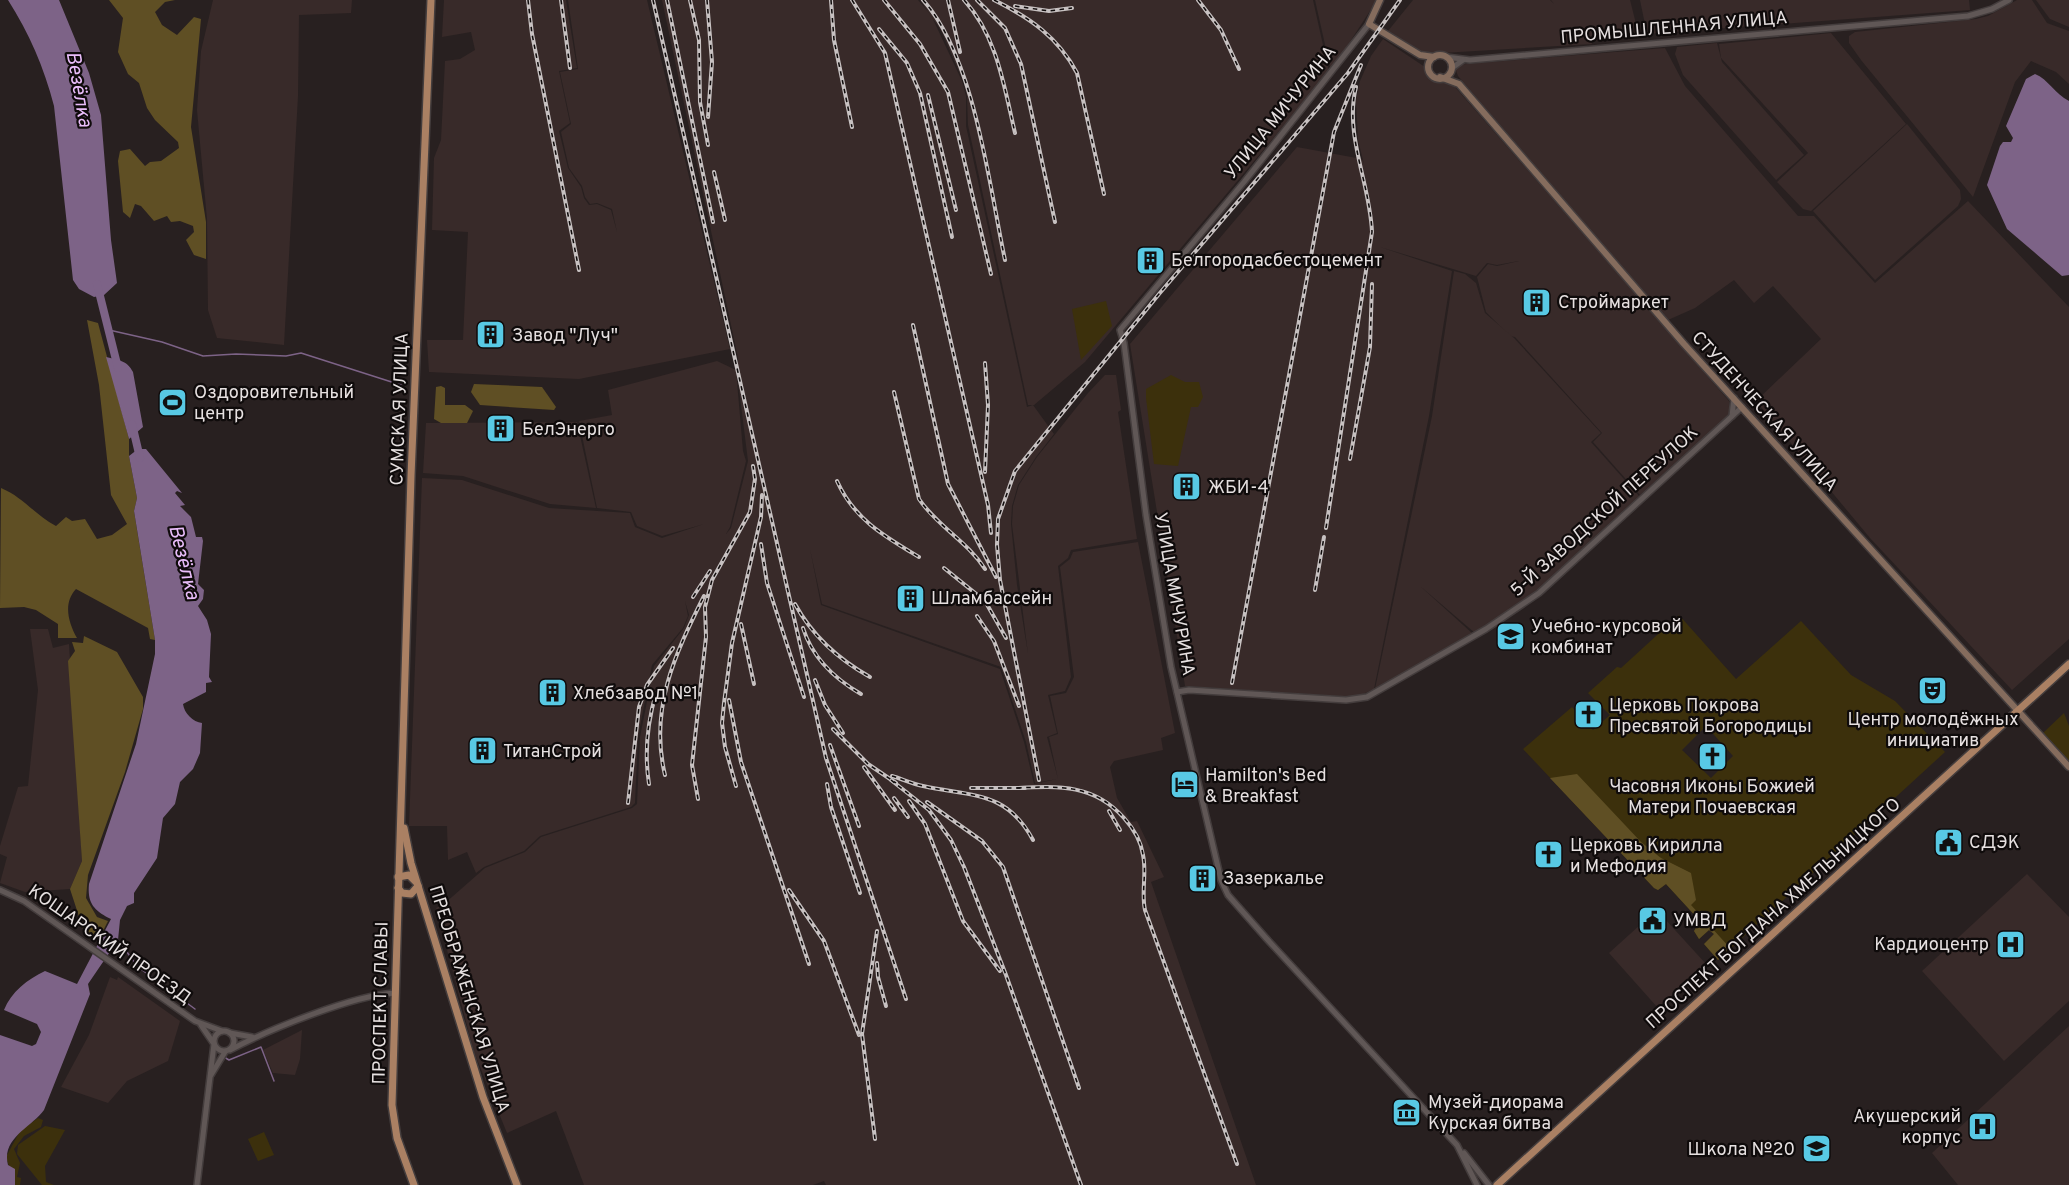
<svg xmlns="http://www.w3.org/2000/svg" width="2069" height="1185" font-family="Overpass,sans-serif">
  <rect width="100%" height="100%" fill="#282020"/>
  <!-- built -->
  <g fill="#382a29" fill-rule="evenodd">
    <path d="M213 0H352L351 13 299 15 298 96 284 345 217 338 208 310 207 219 197 110 201 51Z"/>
    <path d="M444 0H566L577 68 559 71 570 123 559 131 568 168 581 187 584 198 589 205 597 204 611 210 617 232 612 209 597 203 590 204 585 197 582 186 569 168 561 132 571 124 560 72 578 69 568 0H647L730 349 579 379 429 372 427 340H463L468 232 432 230 434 158 441 140 445 61 460 59 475 50 471 32 442 37Z"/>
    <path d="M662 0H918L931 15 962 81 966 96V126L1027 407 1033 405 1054 434 1036 457 1018 485 1012 506 1011 524 1017 585 1028 654 1012 524 1013 506 1019 485 1037 457 1088 393 1105 375H1116L1121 410 1118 412 1137 539 1071 550 1068 558 1058 566 1071 677 1065 691 1048 695 1057 733 1047 737 1058 779 1049 737 1058 734 1050 696 1066 693 1074 677 1060 567 1070 559 1073 552 1138 542 1175 733 1161 738 1163 750 1114 761 1110 767 1117 798 1131 822 1137 821 1164 877 1151 882 1256 1185H826L824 1181 813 1185H584L556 1111 507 1133 474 1052 436 908 444 904 485 868 525 852 541 837 632 808 637 804 640 737 654 666 684 628 689 615 685 601 688 616 683 628 652 665 638 737 635 803 631 807 540 836 524 851 484 867 476 873 467 852 448 860 447 826H409L422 478 462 480 549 508 630 513 635 527 662 538 704 524 662 536 637 526 631 512 597 508 579 421 612 415 608 390 717 361 736 370 743 451 746 461 730 527 725 525 730 527 726 534 731 528 748 461 738 381V358ZM810 549 822 604 1001 667 1026 742 1035 783 1057 779 1034 784 1024 742 1000 669 821 605Z"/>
    <path d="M920 0H1313L1329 72 1085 362 1034 405H1028L968 125 967 96 963 81 942 32Z"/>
    <path d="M1315 0H1377L1331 71Z"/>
    <path d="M1413 0H1550L1554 4 1551 0H1630L1639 36 1591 41 1592 44 1425 54 1388 31Z"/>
    <path d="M1640 0H1969L1970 10 1647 34Z"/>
    <path d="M2017 0H2032L2047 23 2069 31V84L2056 72 2031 61 2015 82 1973 197 1861 60 1849 43V36L1855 32 1976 19 1988 16Z"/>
    <path d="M2036 0H2069V27L2050 19Z"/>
    <path d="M1831 33 1906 124 1811 211 1803 209 1777 182 1808 153 1721 58 1719 44Z"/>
    <path d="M1383 39 1455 87 1729 401V415L1640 495 1593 442 1602 433 1515 337 1510 336 1486 312 1477 277 1488 264 1497 266 1519 261 1497 265 1487 263 1476 276 1380 247 1452 271 1429 416 1374 689 1359 696H1340L1185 686 1130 344 1297 147 1362 159 1364 164 1358 140 1356 101 1360 81 1371 56Z"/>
    <path d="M1717 43 1722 62 1804 155 1776 180 1683 75 1675 54 1677 47Z"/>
    <path d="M1665 48 1685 86 1798 216H1814L1875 283 1968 201 2069 307V639L2012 690 1870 538 1756 401 1821 339 1773 286 1754 303 1734 280 1695 308 1668 320 1458 76 1454 65Z"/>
    <path d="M1907 124 1960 190 1961 199 1958 206 1875 280 1813 211Z"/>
    <path d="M1454 271 1465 274 1476 283 1485 313 1514 338 1601 433 1591 442 1639 496 1541 587 1513 557 1541 587 1475 633 1420 586 1473 634 1375 689 1432 416Z"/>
    <path d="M577 422 596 508 550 504 463 476 423 473 426 423Z"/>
    <path d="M30 629H48L53 648 69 644 82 861 70 889 25 892 0 883 7 857 0 854V846L18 787 28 786 38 690Z"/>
    <path d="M2027 874 2069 917V1001L2004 1061 1922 971Z"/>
    <path d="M1654 907 1706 964 1658 1008 1609 953 1640 925 1638 922Z"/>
    <path d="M110 977 117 980 118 977 180 1021 168 1061 127 1081 108 1103 61 1087 89 1035Z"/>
    <path d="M2069 1026V1185H1958L1932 1153Z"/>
    <path d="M302 1030 300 1059 295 1075 273 1073 263 1050Z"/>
  </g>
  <!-- green -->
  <g fill="#3c300c" fill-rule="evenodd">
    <path d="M1106 301 1112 326 1081 360 1072 309Z"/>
    <path d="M1171 375 1185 382H1199L1203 397 1198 407H1191L1178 466 1154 464 1146 398V389Z"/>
    <path d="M1679 615 1736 679 1801 621 1851 675 1895 701 1945 752 1718 960 1704 944 1714 934 1709 930 1699 939 1694 931 1700 921 1666 884 1658 890 1654 888 1523 749 1572 707 1593 730 1610 715 1588 693 1617 667 1621 668ZM1706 726 1733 756 1711 778 1682 750Z"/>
    <path d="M2064 713 2069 726V761L2043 733Z"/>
    <path d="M38 1118 43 1120 41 1127 24 1136 14 1149 20 1163 17 1177 21 1178 20 1185H15L6 1157 20 1131Z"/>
    <path d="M45 1126 65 1130 45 1166 46 1182 54 1185H42L17 1154 18 1145Z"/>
    <path d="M264 1132 274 1155 258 1161 248 1139Z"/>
  </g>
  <!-- forest -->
  <g fill="#5f4f24">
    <path d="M109 0H175L165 2 155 12 162 25 177 35 194 17 201 19 191 127 206 222V259L194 255 186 240 194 232 193 226 180 221 171 222 167 216 154 221 141 206 135 204 130 218 123 212 118 161 120 151 130 149 145 166 150 162 161 161 179 148 178 142 155 120 147 108 139 83 128 74 118 52 123 18Z"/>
    <path d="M87 320 98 323 129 439V456L137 498 134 511 137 530 155 640 150 639 148 628 76 589C63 603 68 622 77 638H58V624L36 610 24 607 0 608 1 488C23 497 35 515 56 526L66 517 72 521 85 519 97 539 112 535 127 524 111 495 99 385Z"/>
    <path d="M474 384 542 387 556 407 554 410 480 405 471 392Z"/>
    <path d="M441 386 445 388V405H465L473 411 467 423H441L434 419 436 387Z"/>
    <path d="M84 636 117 652 143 697V709L125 772 88 875 86 898 97 917 108 921 98 941 84 932 70 889 82 861 68 661 75 651 72 642 83 643Z"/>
    <path d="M1577 774 1641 842 1661 858 1691 873 1696 900 1691 905 1730 948 1718 960 1704 944 1714 934 1709 930 1699 939 1694 931 1700 921 1666 884 1658 890 1654 888 1550 778Z"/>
  </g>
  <!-- water -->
  <g fill="#7d6387">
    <path d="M8 0H59L89 73 101 115 111 240 117 283 104 295 94 297 79 289 73 280 54 106C44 67 29 33 8 0Z"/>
    <path d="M2035 74C2048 79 2055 94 2069 101V275L2062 276 2007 229 1987 185 2000 146 2003 142H2011L2013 138 2006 126 2026 79Z"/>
    <path d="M106 357C118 360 127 360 133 372L143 427 129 439Z"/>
    <path d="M138 449H146L182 493 177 491 175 493 185 505 180 506 191 517 196 537H202L203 541 198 584 204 590 203 599 198 606 207 620 211 634 209 677 212 682 206 683V692L183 704C184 713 193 722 202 723L200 753 193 769 180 782 175 804 163 818 157 858 134 893V903L127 906 120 920 118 940 88 984 90 994 44 1110C32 1127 1 1138 8 1165L15 1169V1185H0V1035L32 1046 36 1044 41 1032 37 1024 4 1010C11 992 28 979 45 971L77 984 111 919C95 911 87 904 89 884L136 744 155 654V640L134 511 137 498 129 456Z"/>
  </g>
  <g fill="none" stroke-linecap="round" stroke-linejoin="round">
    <!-- stream -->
    <g stroke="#7d6387" stroke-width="1.5">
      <path d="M109 330 162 342 203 356 236 354 286 356 301 353 401 385"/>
      <path d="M118 940 138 967 195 1009"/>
      <path d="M224 1057 229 1060 261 1047 274 1081"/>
    </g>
    <!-- river -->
    <g stroke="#7d6387" stroke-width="8">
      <path d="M97 284 118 368"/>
      <path d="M132 424 140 458"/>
    </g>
    <defs>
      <g id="tertiary">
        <path d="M1369 24 1244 182 1120 330 1124 343 1146 515 1171 667 1221 880 1228 895 1266 938 1457 1145 1477 1185"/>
        <path d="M1446 57 1470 60 1968 16 1992 9 2009 0"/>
        <path d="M1452 68 1463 60"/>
        <path d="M1732 416 1734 398"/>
        <path d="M1177 692 1189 690 1346 700 1367 697 1486 629 1539 593 1742 407"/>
        <path d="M0 890 24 901 195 1021 222 1031"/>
        <circle cx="224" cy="1041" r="10"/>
        <path d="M230 1033 252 1037"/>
        <path d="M230 1050C268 1030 353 995 395 993"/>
        <path d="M211 1075 225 1052"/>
        <path d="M1464 1153 1489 1185"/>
        <path d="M197 1185 214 1044 201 1025"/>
      </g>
      <g id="secondary">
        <path d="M1380 0 1369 24 1420 55 1434 57"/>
        <circle cx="1440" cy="67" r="12"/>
        <path d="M1440 77 1459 84 1684 344 2069 767"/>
      </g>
      <g id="primary">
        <path d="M404 828 411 863 483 1097 517 1185"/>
        <path d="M398 877 409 875 416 882"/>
        <path d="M398 888 402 893 411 894 418 886"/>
        <path d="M414 1185 397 1138 392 1105 411 476 431 0"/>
        <path d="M1497 1185 2069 664"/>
      </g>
    </defs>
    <!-- tertiary casing -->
    <use href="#tertiary" stroke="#443d3d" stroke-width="8"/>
    <!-- secondary casing -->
    <use href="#secondary" stroke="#443d3d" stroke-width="9"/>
    <!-- primary casing -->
    <use href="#primary" stroke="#443d3d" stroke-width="10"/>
    <!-- tertiary -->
    <use href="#tertiary" stroke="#605756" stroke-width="5"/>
    <!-- secondary -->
    <use href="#secondary" stroke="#856c5d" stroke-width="6"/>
    <!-- primary -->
    <use href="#primary" stroke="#aa8063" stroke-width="7"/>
    <defs>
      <g id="rail">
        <path d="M528 0 532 34 579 270"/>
        <path d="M561 0 570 68"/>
        <path d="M653 0 826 758 906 999"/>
        <path d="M667 0 713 222"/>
        <path d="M690 0 699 40 700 102 708 145"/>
        <path d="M707 0 712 62 708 117"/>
        <path d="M831 0 834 40 852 127"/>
        <path d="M852 0 885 53 988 505 991 533"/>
        <path d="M884 0 920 44 948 92 991 274"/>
        <path d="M923 0C975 58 989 185 1005 260"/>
        <path d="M948 0 960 52"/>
        <path d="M964 0C997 36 1004 86 1015 133"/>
        <path d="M977 0 1005 28 1021 64 1055 222"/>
        <path d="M994 0C1030 18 1058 37 1077 73L1104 194"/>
        <path d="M1198 0 1221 30 1239 69"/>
        <path d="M1015 6 1049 11 1072 8"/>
        <path d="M879 29 907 63 920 93 952 237"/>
        <path d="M928 95 956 210"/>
        <path d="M714 172 725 220"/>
        <path d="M913 325 948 484 996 577"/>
        <path d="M985 363 988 405 985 472"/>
        <path d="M894 392 919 499C937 526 967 541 985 569"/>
        <path d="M1350 459 1370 347 1372 284"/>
        <path d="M837 481C854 519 884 536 919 557"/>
        <path d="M1326 528 1372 232C1370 183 1344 135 1356 87"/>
        <path d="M761 544 767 583 804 697"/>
        <path d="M944 568 985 601 1006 638"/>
        <path d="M1315 590 1324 537"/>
        <path d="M693 597 710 571"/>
        <path d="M795 604C813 637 838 659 870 677"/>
        <path d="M977 616 994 641 1019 706"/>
        <path d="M741 624 754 684"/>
        <path d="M803 628C812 657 835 679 861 694"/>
        <path d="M815 680 825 705 843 733"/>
        <path d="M1232 683 1334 132 1361 65"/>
        <path d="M729 700 741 762 809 964"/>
        <path d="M833 729 868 764 896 783"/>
        <path d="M830 745 859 826"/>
        <path d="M864 767 895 810"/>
        <path d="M665 775C649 709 675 654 704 596"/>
        <path d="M892 776C902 779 913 784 923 786 972 797 1006 790 1033 840"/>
        <path d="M891 780 929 810 951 840 964 867 1006 975 1081 1185"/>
        <path d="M1039 780 1000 580 997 545 998 519 1015 471 1159 294 1348 73 1400 0"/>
        <path d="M649 784C644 752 647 724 656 693"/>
        <path d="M827 784 831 807 860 893"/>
        <path d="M736 786 725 747 722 723 724 703 732 643 761 517 762 495"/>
        <path d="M971 788H1025"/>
        <path d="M1017 788C1059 786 1094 784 1124 818 1133 828 1141 840 1143 855 1147 873 1141 892 1145 910L1237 1164"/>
        <path d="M894 798 908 817"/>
        <path d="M698 799 692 765 706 637 705 607 712 580 750 512 755 479 753 466"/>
        <path d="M909 801 925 824 963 921 1000 971"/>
        <path d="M927 802 982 841 1003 867 1079 1088"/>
        <path d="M628 803 639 707 647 685 673 648"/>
        <path d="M1109 811 1120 830"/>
        <path d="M789 890 824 941 859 1035"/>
        <path d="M877 963 878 977 886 1006"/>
        <path d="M875 1139 862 1034 877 931"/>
      </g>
    </defs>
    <!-- rail casing -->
    <use href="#rail" stroke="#c7c1c1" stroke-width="4"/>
    <!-- rail -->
    <use href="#rail" stroke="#0f0b0b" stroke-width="1.5" stroke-dasharray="4.5" stroke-linecap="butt"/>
  </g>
  <!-- icons -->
  <defs>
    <symbol id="building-square" viewBox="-11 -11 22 22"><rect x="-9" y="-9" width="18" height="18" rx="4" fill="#58c9e4" stroke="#0f0b0b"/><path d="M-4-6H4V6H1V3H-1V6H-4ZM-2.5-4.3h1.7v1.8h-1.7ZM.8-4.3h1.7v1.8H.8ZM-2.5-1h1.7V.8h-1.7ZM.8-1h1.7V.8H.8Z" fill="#111"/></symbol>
    <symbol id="stadium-square" viewBox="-11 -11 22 22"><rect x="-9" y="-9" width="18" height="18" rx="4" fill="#58c9e4" stroke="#0f0b0b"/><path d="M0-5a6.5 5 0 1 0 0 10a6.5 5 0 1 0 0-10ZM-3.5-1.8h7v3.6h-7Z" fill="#111"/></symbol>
    <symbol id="university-square" viewBox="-11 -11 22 22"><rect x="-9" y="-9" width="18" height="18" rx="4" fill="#58c9e4" stroke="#0f0b0b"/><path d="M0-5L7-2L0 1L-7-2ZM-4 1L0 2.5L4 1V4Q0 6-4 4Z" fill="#111"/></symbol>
    <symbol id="theatre-square" viewBox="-11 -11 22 22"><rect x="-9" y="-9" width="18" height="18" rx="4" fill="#58c9e4" stroke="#0f0b0b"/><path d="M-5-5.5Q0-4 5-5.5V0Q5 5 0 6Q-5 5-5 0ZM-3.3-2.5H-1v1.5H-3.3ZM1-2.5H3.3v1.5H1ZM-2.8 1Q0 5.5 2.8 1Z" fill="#111"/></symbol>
    <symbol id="church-square" viewBox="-11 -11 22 22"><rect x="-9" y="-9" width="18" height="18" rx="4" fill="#58c9e4" stroke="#0f0b0b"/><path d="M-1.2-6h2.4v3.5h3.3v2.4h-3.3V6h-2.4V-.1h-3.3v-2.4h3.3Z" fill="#111"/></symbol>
    <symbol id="hotel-square" viewBox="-11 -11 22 22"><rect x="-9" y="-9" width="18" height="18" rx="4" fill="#58c9e4" stroke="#0f0b0b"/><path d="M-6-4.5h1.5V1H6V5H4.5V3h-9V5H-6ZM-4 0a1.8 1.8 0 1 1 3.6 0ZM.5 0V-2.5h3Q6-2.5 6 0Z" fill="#111"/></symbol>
    <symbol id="civic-square" viewBox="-11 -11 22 22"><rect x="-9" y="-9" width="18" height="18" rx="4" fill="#58c9e4" stroke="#0f0b0b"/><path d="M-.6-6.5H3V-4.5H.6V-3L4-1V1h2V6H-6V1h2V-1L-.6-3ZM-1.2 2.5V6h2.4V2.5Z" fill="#111"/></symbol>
    <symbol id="hospital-square" viewBox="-11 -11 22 22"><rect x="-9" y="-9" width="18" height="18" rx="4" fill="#58c9e4" stroke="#0f0b0b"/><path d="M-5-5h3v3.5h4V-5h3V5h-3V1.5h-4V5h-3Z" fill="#111"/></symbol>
    <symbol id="museum-square" viewBox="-11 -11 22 22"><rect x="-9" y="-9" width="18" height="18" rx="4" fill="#58c9e4" stroke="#0f0b0b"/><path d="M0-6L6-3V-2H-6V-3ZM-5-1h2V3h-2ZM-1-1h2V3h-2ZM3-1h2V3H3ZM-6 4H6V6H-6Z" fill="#111"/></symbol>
    <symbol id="school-square" viewBox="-11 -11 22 22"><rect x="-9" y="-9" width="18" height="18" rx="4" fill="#58c9e4" stroke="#0f0b0b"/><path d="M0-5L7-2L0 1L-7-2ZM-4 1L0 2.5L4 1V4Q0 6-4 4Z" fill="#111"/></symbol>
  </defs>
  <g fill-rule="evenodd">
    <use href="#building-square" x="1134" y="244" width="33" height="33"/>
    <use href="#building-square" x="1520" y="286" width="33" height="33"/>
    <use href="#building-square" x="474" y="318" width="33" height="33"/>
    <use href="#stadium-square" x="156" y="386" width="33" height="33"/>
    <use href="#building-square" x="484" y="412" width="33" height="33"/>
    <use href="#building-square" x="1170" y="470" width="33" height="33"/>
    <use href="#building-square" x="894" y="582" width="33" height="33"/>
    <use href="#university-square" x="1494" y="620" width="33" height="33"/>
    <use href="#theatre-square" x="1916" y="674" width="33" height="33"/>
    <use href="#building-square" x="536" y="676" width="33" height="33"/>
    <use href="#church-square" x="1572" y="698" width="33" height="33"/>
    <use href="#building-square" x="466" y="734" width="33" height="33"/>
    <use href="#church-square" x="1696" y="740" width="33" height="33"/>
    <use href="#hotel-square" x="1168" y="768" width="33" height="33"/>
    <use href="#civic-square" x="1932" y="826" width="33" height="33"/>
    <use href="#church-square" x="1532" y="838" width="33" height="33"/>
    <use href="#building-square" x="1186" y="862" width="33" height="33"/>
    <use href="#civic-square" x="1636" y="904" width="33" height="33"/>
    <use href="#hospital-square" x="1994" y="928" width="33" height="33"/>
    <use href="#museum-square" x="1390" y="1096" width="33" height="33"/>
    <use href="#hospital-square" x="1966" y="1110" width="33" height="33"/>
    <use href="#school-square" x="1800" y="1132" width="33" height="33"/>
  </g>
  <g text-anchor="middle" stroke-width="4.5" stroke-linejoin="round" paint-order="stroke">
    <!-- street labels -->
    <g font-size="18" fill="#e6e0e0" stroke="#0f0b0b">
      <text transform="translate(1674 27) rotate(-5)" y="6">ПРОМЫШЛЕННАЯ УЛИЦА</text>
      <text transform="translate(1280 112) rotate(-51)" y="6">УЛИЦА МИЧУРИНА</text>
      <text transform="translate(399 409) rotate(-88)" y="6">СУМСКАЯ УЛИЦА</text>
      <text transform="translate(1765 411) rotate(48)" y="6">СТУДЕНЧЕСКАЯ УЛИЦА</text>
      <text transform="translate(1604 511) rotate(-42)" y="6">5-Й ЗАВОДСКОЙ ПЕРЕУЛОК</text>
      <text transform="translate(1175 594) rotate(80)" y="6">УЛИЦА МИЧУРИНА</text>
      <text transform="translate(1773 913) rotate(-42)" y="6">ПРОСПЕКТ БОГДАНА ХМЕЛЬНИЦКОГО</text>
      <text transform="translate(110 944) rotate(35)" y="6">КОШАРСКИЙ ПРОЕЗД</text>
      <text transform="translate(470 999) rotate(73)" y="6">ПРЕОБРАЖЕНСКАЯ УЛИЦА</text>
      <text transform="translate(380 1003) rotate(-89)" y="6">ПРОСПЕКТ СЛАВЫ</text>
    </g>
    <!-- poi labels -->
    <g font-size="18" fill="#e6e0e0" stroke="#0f0b0b" text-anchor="start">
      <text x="1171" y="266">Белгородасбестоцемент</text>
      <text x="1558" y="308">Строймаркет</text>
      <text x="512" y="341">Завод "Луч"</text>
      <text x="194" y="398">Оздоровительный<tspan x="194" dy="21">центр</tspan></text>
      <text x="522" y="435">БелЭнерго</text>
      <text x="1208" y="493">ЖБИ-4</text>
      <text x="931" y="604">Шламбассейн</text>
      <text x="1531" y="632">Учебно-курсовой<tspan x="1531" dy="21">комбинат</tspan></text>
      <text x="573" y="699">Хлебзавод №1</text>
      <text x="1609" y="711">Церковь Покрова<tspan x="1609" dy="21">Пресвятой Богородицы</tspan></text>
      <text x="1933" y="725" text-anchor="middle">Центр молодёжных<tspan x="1933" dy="21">инициатив</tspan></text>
      <text x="503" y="757">ТитанСтрой</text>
      <text x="1205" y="781">Hamilton's Bed<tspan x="1205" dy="21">&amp; Breakfast</tspan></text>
      <text x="1712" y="792" text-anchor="middle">Часовня Иконы Божией<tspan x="1712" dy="21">Матери Почаевская</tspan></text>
      <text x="1969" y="848">СДЭК</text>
      <text x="1570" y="851">Церковь Кирилла<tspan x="1570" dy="21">и Мефодия</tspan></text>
      <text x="1223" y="884">Зазеркалье</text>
      <text x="1673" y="926">УМВД</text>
      <text x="1989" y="950" text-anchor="end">Кардиоцентр</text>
      <text x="1428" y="1108">Музей-диорама<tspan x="1428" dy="21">Курская битва</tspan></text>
      <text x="1961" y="1122" text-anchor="end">Акушерский<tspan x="1961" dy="21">корпус</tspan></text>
      <text x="1795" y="1155" text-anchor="end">Школа №20</text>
    </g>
    <!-- water labels -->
    <g font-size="20" font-style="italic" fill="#e9bdfa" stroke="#0f0b0b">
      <text transform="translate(80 89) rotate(80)" y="7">Везёлка</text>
      <text transform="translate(185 562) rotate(76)" y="7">Везёлка</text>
    </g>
  </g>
</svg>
